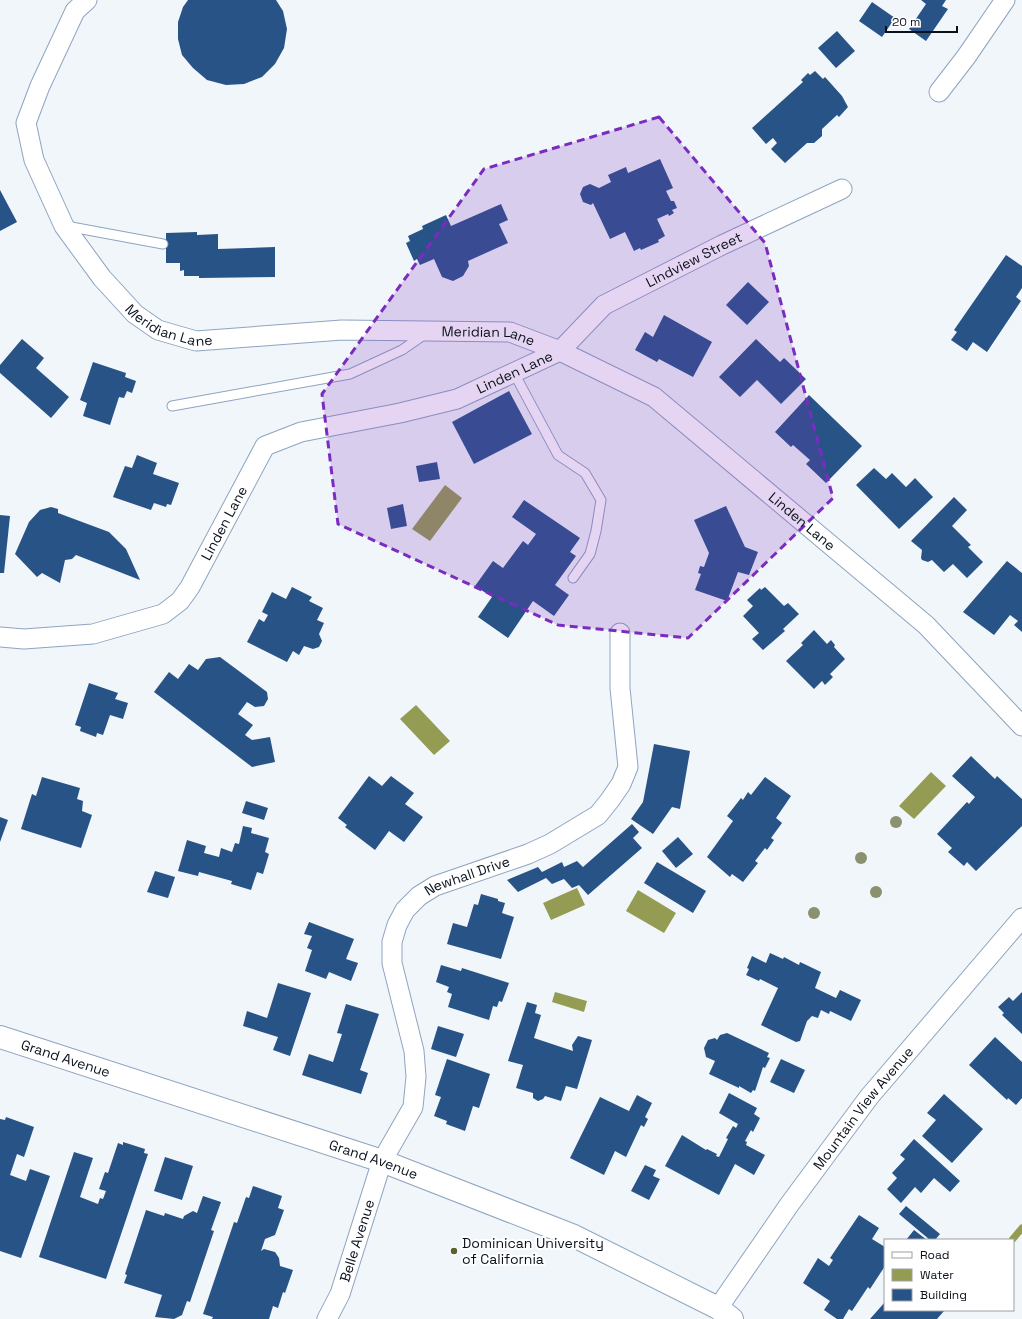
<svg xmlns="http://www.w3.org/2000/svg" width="1022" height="1319" font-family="'Space Grotesk',sans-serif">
  <rect width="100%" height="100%" fill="#f1f6fb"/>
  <!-- water -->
  <g fill="#949c53">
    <path d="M445 485 462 498 430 541 412 529Z"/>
    <path d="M416 705 450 741 434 755 400 719Z"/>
    <path d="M931 772 946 786 914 819 899 806Z"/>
    <path d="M577 888 585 905 551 920 543 903Z"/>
    <path d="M638 890 676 913 664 933 626 911Z"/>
    <path d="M555 992 587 1001 584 1012 552 1002Z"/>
  </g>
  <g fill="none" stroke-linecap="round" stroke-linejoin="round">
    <!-- stream -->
    <path stroke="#949c53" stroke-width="7" d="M1012 1240 1022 1228"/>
  </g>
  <!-- building -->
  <g fill="#285387">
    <path d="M188 0H276L283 11 287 29 284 48 275 64 262 77 244 84 226 85 207 80 193 68 182 55 178 39V22L183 7Z"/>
    <path d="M921 0H946L942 6 948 9 926 41 909 29 926 4Z"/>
    <path d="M872 2 895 18 882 37 859 21Z"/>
    <path d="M837 31 855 51 836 68 818 48Z"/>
    <path d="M815 71 823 79 825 77 842 96 848 107 839 117 837 115 822 129V136L814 143H807L785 163 771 149 777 143 773 138 766 144 752 128 803 82 801 80 808 73 810 75Z"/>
    <path d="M660 159 673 188 666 191 671 201H674L677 208 672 210 674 213 669 216 668 214 657 219 665 236 658 240 659 242 641 250 640 248 634 251 625 232 610 239 593 203 591 205 583 202 580 194 583 187 590 184 599 188 611 182 608 175 626 167 628 173Z"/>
    <path d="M0 190 17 222 0 231Z"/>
    <path d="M501 204 508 220 499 224 508 243 468 261 469 266 463 276 453 281 442 277 434 259 420 265 417 259 414 261 406 243 410 241 408 236 423 229 422 226 446 215 451 226Z"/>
    <path d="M197 232V235L218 234V249L275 247V277L199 278V276H184V270L180 271V263H166V233Z"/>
    <path d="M1006 255 1022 266V288L1016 297 1021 301 987 352 973 342 967 351 951 340 957 332 954 330Z"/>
    <path d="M748 282 769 302 747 325 726 305Z"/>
    <path d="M664 315 712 342 693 377 659 359 657 362 635 350 645 332 653 337Z"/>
    <path d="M22 339 44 358 36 368 69 397 51 418 0 373V365Z"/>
    <path d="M756 339 780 362 784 358 806 379 781 404 757 380 740 397 719 377Z"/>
    <path d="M93 362 126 373 125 377 136 381 132 393 127 391 124 398 119 397 110 425 83 416 87 403 80 400Z"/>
    <path d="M509 391 532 434 474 464 452 422Z"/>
    <path d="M809 395 862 446 826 483 806 464 810 460 793 445 791 447 775 432Z"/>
    <path d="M137 455 157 463 153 474 179 483 171 505 167 504 166 507 154 503 151 510 113 497 125 466 132 468Z"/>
    <path d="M437 462 440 479 419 482 416 466Z"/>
    <path d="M874 468 886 479 892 473 906 487 915 478 933 497 899 529 856 485Z"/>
    <path d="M954 497 967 510 952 526 971 545 968 547 983 562 967 578 953 564 944 572 932 560 928 562 922 560 921 558 922 550 911 541Z"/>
    <path d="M524 500 580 538 570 552 576 556 555 585 569 595 554 616 533 601 508 638 478 617 492 597 475 586 493 561 503 568 523 541 528 545 536 534 512 517Z"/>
    <path d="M403 504 407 526 391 529 387 508Z"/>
    <path d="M726 506 745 547 758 552 749 575 738 572 727 601 695 590 701 574 698 573 700 566 704 567 709 553 694 520Z"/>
    <path d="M51 507 58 509V513L109 532 126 549 140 580 76 555 72 559 65 560 60 583 42 573 37 577 15 554 29 522 40 510Z"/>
    <path d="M0 515 10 516 4 573H0Z"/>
    <path d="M1007 561 1022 573V632L1014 625 1018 621 1010 615 994 635 963 612Z"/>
    <path d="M292 587 312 597 309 601 323 608 317 620 324 623 319 634 322 641 319 647 313 649 304 646 299 655 293 651 287 662 247 642 259 619 264 622 268 615 262 612 272 592 286 599Z"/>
    <path d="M765 587 784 606 788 603 799 614 783 629 785 631 763 650 752 639 759 633 743 616 753 606 747 600 760 588 761 590Z"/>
    <path d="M814 630 827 644 831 640 835 645 834 647 845 659 830 674 833 677 825 685 822 681 814 689 786 661 803 645 801 643Z"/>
    <path d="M220 657 267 692 268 699 264 706 255 707 247 702 238 714 253 725 245 735 252 740 270 737 275 762 252 767 154 692 169 672 178 679 189 664 198 670 206 659Z"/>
    <path d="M89 683 118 693 115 699 128 703 123 719 110 715 103 735 97 733 96 737 80 731 81 727 75 725Z"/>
    <path d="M654 744 690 751 680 809 672 807 653 834 631 819 643 802Z"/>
    <path d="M971 756 995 779 997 776 1022 799V826L976 871 967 862 964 866 948 852 952 848 937 834 967 802 969 804 975 797 952 776Z"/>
    <path d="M369 776 382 786 391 776 414 793 405 804 423 817 404 842 389 831 375 850 345 827 347 825 338 818Z"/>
    <path d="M42 777 80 788 77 799 83 801 82 811 92 815 81 848 21 829 32 794 36 796Z"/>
    <path d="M765 777 791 796 776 818 782 823 771 838 774 840 767 850 765 848 755 861 758 863 743 882 732 874 730 877 707 857 733 821 727 816 741 798 743 800 748 792 751 795Z"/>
    <path d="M246 801 268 808 264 820 242 813Z"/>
    <path d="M0 817 8 820 0 842Z"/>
    <path d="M632 824 639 832 633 838 642 848 588 895 579 885 572 888 564 879 552 884 546 878 518 892 507 880 538 867 542 872 562 862 564 867 577 861 583 867Z"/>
    <path d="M243 826 252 828 251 833 269 838 265 852 269 854 263 874 257 872 251 890 231 884 232 881 199 872 198 876 178 871 187 840 206 846 204 853 219 857 221 848 232 852 235 843 239 844Z"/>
    <path d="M678 837 693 854 676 868 662 851Z"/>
    <path d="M657 862 706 891 693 913 644 883Z"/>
    <path d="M155 871 175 877 168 898 147 892Z"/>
    <path d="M481 894 498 899V901L505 903 502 913 514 917 501 959 447 944 453 923 467 927 474 904 478 905Z"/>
    <path d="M309 922 354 939 346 959 358 963 351 981 329 972 326 979 305 971 312 950 307 948 312 936 304 934Z"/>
    <path d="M770 953 783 959 784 957 799 965 800 962 821 972 815 988 836 998 840 990 861 1000 851 1021 830 1011 829 1014 821 1010 818 1018 812 1016 807 1021 800 1041 796 1042 761 1025 778 988 760 979 759 981 746 975 749 969 747 968 752 956 766 963Z"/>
    <path d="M441 965 461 971 462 968 509 983 502 1002 499 1001 497 1007 493 1006 489 1020 448 1007 452 994 447 992 449 987 436 982Z"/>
    <path d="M278 983 311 993 290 1056 273 1050 278 1037 243 1026 247 1011 267 1018Z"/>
    <path d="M1022 992V1034L1002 1015 1004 1013 998 1007 1009 997 1013 1001Z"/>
    <path d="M527 1002 537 1005 535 1013 541 1015 534 1038 573 1051 572 1045 578 1036 592 1040 577 1089 566 1086 561 1101 545 1096 543 1099 538 1101 533 1098V1093L516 1088 523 1065 508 1061Z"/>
    <path d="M346 1004 379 1014 360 1070 368 1073 361 1094 302 1075 309 1054 333 1062 342 1034 337 1033Z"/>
    <path d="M438 1026 464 1034 456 1057 431 1049Z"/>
    <path d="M727 1033 769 1053 767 1057 770 1058 765 1068 763 1067 755 1091 753 1090 751 1093 739 1086V1088L709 1074 715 1061 706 1057 704 1048 708 1040 715 1038 717 1040 720 1035Z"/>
    <path d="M995 1037 1022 1062V1098L1016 1105 1008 1098 1007 1100 969 1065Z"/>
    <path d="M447 1059 490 1074 479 1108 473 1106 465 1131 446 1124 447 1121 434 1116 441 1097 435 1095Z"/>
    <path d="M781 1059 805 1070 794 1093 770 1082Z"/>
    <path d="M729 1093 757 1108 754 1114 760 1118 753 1132 751 1130 745 1141 747 1142 746 1145 765 1155 754 1175 735 1164 719 1195 665 1166 682 1135 706 1150 707 1149 717 1154 716 1156 719 1157 728 1139 726 1138 733 1126 736 1128 738 1124 719 1113Z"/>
    <path d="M944 1094 983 1129 952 1163 922 1136 936 1120 927 1113Z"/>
    <path d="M637 1095 652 1103 645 1117 648 1119 644 1127 641 1125 626 1157 615 1151 604 1175 570 1158 600 1097 629 1111Z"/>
    <path d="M6 1117 34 1127 24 1157 17 1154 10 1175 26 1181 30 1169 50 1176 21 1258 0 1251V1119L5 1120Z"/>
    <path d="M914 1139 960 1181 950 1192 934 1178 921 1193 915 1187 901 1203 887 1189 897 1178 892 1173 905 1159 900 1155Z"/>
    <path d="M123 1142 145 1149 144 1153 148 1154 106 1279 39 1257 74 1152 93 1158 80 1197 98 1204 100 1198 103 1199 106 1191 99 1189 105 1172 108 1173 118 1143 123 1145Z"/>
    <path d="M165 1157 193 1166 182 1200 154 1191Z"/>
    <path d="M645 1165 656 1170 653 1176 660 1179 649 1200 631 1191Z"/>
    <path d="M253 1186 282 1196 278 1208 284 1210 275 1235 265 1239 261 1251 264 1249 275 1252 279 1258 280 1266 293 1270 285 1293 283 1292 278 1308 273 1306 269 1319H212L213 1317 203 1314 234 1222 237 1223 246 1197 249 1198Z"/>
    <path d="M203 1196 221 1202 211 1230 214 1231 190 1302 187 1301 182 1315 174 1319 155 1317 162 1295 124 1283 127 1275 125 1274 146 1210 164 1216 165 1213 183 1219 184 1216 193 1211 197 1213Z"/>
    <path d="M906 1206 940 1234 935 1240H930L899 1214Z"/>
    <path d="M859 1215 879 1228 872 1239 885 1247V1266L870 1289 868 1287 852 1311 849 1309 843 1319H837L824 1310 830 1301 803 1283 818 1258 829 1266 833 1260 830 1258Z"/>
    <path d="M914 1230 927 1240H906Z"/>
    <path d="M885 1302V1310L944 1311 937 1319H870Z"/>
  </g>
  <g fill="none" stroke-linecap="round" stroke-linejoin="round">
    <defs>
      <g id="lane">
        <path d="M66 226 163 244"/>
        <path d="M514 373 558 455 585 473 601 500 596 531 590 554 573 578"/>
        <path d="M172 406 350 374 402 350 425 334"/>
      </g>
      <g id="street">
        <path id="s1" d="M87 0 75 11 40 86 26 123 34 160 64 226 102 278 135 314 158 330 196 341 342 330 510 332 560 351 604 305 722 245 842 189"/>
        <path d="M939 92 966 57 1005 0"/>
        <path id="s2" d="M0 637 24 639 93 634 163 614 180 601 190 587 265 446 301 432 400 413 457 399 560 351 654 397 926 625 1022 726"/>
        <path id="s3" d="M718 1308 789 1205 869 1097 1022 918"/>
        <path id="s4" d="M327 1319 340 1294 382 1161 413 1107 416 1077 414 1051 392 963V942L397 925 405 910 419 896 435 886 528 854 550 844 598 815 610 800 621 784 628 767 620 688V633"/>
      </g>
      <g id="secondary">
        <path id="s5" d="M0 1037 382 1161 574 1236 718 1308 732 1319"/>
      </g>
    </defs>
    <!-- lane casing -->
    <use href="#lane" stroke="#8fa4c0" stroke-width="11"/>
    <!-- street casing -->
    <use href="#street" stroke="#8fa4c0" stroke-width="21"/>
    <!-- secondary casing -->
    <use href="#secondary" stroke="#8fa4c0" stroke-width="24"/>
    <!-- lane -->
    <use href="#lane" stroke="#fff" stroke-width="9"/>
    <!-- street -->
    <use href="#street" stroke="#fff" stroke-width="19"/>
    <!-- secondary -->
    <use href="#secondary" stroke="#fff" stroke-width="22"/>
  </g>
  <!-- trees -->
  <g fill="#8b9071">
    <circle cx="896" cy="822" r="6"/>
    <circle cx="861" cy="858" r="6"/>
    <circle cx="876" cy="892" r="6"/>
    <circle cx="814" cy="913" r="6"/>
  </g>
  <!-- marked area -->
  <path fill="#7b2cbf" fill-opacity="0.2" stroke="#7b2cbf" stroke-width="3" stroke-dasharray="8 5" stroke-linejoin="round" d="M659 117 765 243 833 498 688 638 558 625 338 524 322 394 484 169Z"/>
  <!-- markers -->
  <circle fill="#5a602e" stroke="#fff" stroke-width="1.5" cx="454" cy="1251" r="4"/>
  <g text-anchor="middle" stroke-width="4" stroke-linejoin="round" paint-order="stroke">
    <!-- street labels -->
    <g font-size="14" fill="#09111b" stroke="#fff">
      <text dy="5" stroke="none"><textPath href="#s1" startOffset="962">Lindview Street</textPath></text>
      <text dy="5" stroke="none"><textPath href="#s1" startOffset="399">Meridian Lane</textPath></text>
      <text dy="5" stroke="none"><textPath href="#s1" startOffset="723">Meridian Lane</textPath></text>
      <text dy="5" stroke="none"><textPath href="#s2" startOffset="626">Linden Lane</textPath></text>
      <text dy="5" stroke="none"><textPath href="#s2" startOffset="974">Linden Lane</textPath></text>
      <text dy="5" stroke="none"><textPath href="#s2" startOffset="277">Linden Lane</textPath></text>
      <text dy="5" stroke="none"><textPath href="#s4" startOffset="505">Newhall Drive</textPath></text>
      <text dy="5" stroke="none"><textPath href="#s5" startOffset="69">Grand Avenue</textPath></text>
      <text dy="5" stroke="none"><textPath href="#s3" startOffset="247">Mountain View Avenue</textPath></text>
      <text dy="5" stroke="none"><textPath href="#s5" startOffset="393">Grand Avenue</textPath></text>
      <text dy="5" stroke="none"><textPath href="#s4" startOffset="84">Belle Avenue</textPath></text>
    </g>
    <!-- poi labels -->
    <g font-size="14" fill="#09111b" stroke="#fff" text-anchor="start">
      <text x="462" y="1248">Dominican University<tspan x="462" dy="16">of California</tspan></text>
    </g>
  </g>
  <!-- legend -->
  <rect x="884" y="1239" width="130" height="72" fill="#ffffff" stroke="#9da0a4"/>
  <rect x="892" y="1252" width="20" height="6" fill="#ffffff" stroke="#9da0a4"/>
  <text x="920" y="1259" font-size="12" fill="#09111b">Road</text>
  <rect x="892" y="1269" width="20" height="12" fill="#949c53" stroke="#9da0a4"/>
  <text x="920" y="1279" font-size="12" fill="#09111b">Water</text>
  <rect x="892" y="1289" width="20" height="12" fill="#285387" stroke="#9da0a4"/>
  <text x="920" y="1299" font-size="12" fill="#09111b">Building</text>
  <!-- scale -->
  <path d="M886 26v6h71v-6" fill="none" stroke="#09111b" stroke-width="2"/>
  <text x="892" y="26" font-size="12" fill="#09111b" stroke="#ffffff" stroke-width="3" paint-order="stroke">20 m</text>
</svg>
